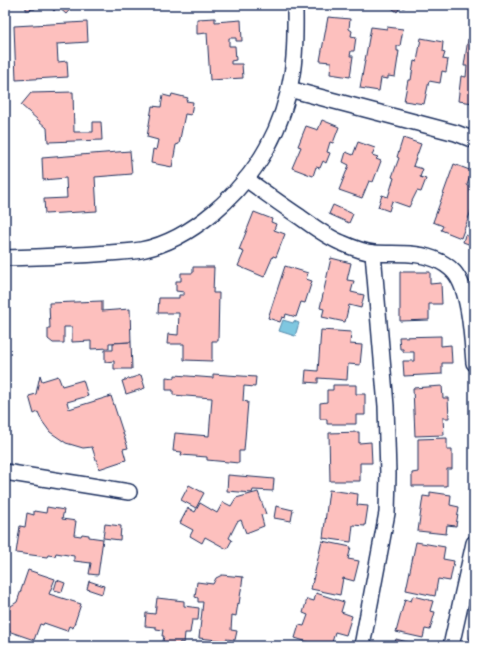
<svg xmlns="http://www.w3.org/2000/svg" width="479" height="651" font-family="Itim,sans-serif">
  <rect width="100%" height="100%" fill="#fff"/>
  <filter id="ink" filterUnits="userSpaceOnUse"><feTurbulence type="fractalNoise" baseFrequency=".025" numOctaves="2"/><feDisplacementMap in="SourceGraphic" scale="8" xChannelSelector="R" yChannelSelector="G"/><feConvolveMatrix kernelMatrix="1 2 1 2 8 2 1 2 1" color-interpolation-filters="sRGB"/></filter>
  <g filter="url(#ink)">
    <!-- water -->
    <path fill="#7fc7e0" stroke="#578aac" d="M283 320 293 323 294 321 299 323 295 336 279 331Z"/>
    <!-- building -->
    <g fill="#fdc0be" stroke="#1b2f5e">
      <path d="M26 5H35V9L26 10Z"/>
      <path d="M48 5H74L66 14 58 7 54 11Z"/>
      <path d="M388 5H407L404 8 401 6 397 12Z"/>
      <path d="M328 17 350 19 349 29 352 31 351 36 356 37 354 51H351L350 56H353L350 77 330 74 331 62 320 61Z"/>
      <path d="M215 18V22L241 20 242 41H236V38H229V46H235L236 60 231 61V64H242L243 78 210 80 207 33 197 34V19Z"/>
      <path d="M87 22 88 42 57 44 58 62 67 61 68 77 16 80 14 26Z"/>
      <path d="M371 27 387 29V27L403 29 400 46H397V51H399L395 77 388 76V79L381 78 379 91 360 88Z"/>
      <path d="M421 38 443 42 442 52 445 53 443 59 448 60 446 72 442 71 440 83 429 81 424 104 404 101 408 80H411L414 61 417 62Z"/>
      <path d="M468 39 474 40V103L458 101 461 76 466 77 467 66H464Z"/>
      <path d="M73 92 74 132H93V122H101L102 140 48 142 47 128 21 105 31 93Z"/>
      <path d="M172 94 188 98 186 101 193 102 191 115 185 114 179 144 176 145 172 167 151 163 153 149 156 150 158 140 147 137 152 106 161 107 163 95 171 97Z"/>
      <path d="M322 120 339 127 333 143 330 142 327 152 330 153 326 163 323 161 320 168 316 167 313 176 292 168 301 147 298 146 306 126 318 130Z"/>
      <path d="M403 138 421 144 413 166 423 169 420 177 426 179 421 192 417 191 409 207 392 201 389 211 378 207 382 195 388 197 394 178 392 177 399 158 397 157Z"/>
      <path d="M358 142 375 148 372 155 378 157 376 159 381 161 373 182 369 181 362 198 339 190 349 165 343 162 346 152 353 155Z"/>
      <path d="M130 151 132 174 95 177 97 211 45 214 44 199 67 198 66 178 43 180 42 158Z"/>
      <path d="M454 164 472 171 467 185 471 187 470 191 474 192V203L461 238 441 230 443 226 433 222Z"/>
      <path d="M333 205 353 214 349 223 329 214Z"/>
      <path d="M254 212 272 219 271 222 276 224 274 230 285 234 276 257 273 256 264 277 238 266 244 252 239 250Z"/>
      <path d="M465 235 473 238 471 245 463 242Z"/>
      <path d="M331 258 351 263 347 280 354 281 351 292 364 295 361 308 349 305 345 322 322 317 324 309 320 308Z"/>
      <path d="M285 266 308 273 306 279 312 281 305 303 301 302 296 317 286 314 285 318 282 317 280 322 268 318Z"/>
      <path d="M193 267H214L213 293H219L218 341H212V361L184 360V344H167L168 334 178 335 179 313H158L159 298H179V295H184V292L176 291V281H181V273H193Z"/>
      <path d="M400 272H430V284L441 283 442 304H429V320L400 321Z"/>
      <path d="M102 301V311L130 309 131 342 109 343V348L91 349V341L72 342V327H64V343H53L48 339V328H50L49 303Z"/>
      <path d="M321 330 351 332 350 344 362 345 360 365 348 364 347 380 318 378V383L305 382 306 370 318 371Z"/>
      <path d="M441 336V346L451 345 452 363H442V374L404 376 403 361H414V352H403V349H400L399 337Z"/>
      <path d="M131 342 132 369H114V361L105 362V350H113V343Z"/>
      <path d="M213 374 256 377 255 387 244 386 243 401 248 402 244 451H239V463L207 460V457L181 455 182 452 173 451 175 433 209 436 212 398 173 395V390H166V377L175 378V375L213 378Z"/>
      <path d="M40 375 42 381 58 376 62 386 83 380 88 396 67 402 69 409 111 396 128 448 123 449 126 460 99 469 92 447 83 448 66 443 50 432 42 421 38 412 34 414 29 396 36 394Z"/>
      <path d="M141 375 145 388 126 394 122 381Z"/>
      <path d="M333 385H356V394H365V415H356V424H327V419H320V403L327 402V390H333Z"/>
      <path d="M442 386 443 398H448L449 418H443L444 435 415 436 413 388Z"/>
      <path d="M359 432V443L371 442 372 463H360V481H330L329 433Z"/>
      <path d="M447 438V450H452V469H447V486H412V473L418 472V439Z"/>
      <path d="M228 475 274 479 273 491 253 490 252 493 227 491Z"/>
      <path d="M189 485 204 493 196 508 181 500Z"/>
      <path d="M329 490 358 494 357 505 368 506 365 526 353 525 351 542 323 538Z"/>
      <path d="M258 492 266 514 261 515 264 526 246 533 241 520 237 522 229 538 232 540 227 549 205 537 202 543 190 536 193 530 180 523 188 508 195 512 200 503 217 513 223 502 231 506 236 498Z"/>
      <path d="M430 492 451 495 450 505 459 507 456 526 447 525 446 534 418 531 423 496 430 497Z"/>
      <path d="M276 506 293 510 291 521 274 518Z"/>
      <path d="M47 507 64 510 62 519 76 521 74 535 81 536 82 534 89 535V537L103 539 98 575 89 574 91 563 74 561V556L56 553 55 556 48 555 47 557 16 553 20 526 25 527 27 513 34 515V511L46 513Z"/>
      <path d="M105 524 121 526 120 540 103 538Z"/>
      <path d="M322 541 351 547 348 559 359 561 354 581 343 578 340 595 311 589Z"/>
      <path d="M416 542 445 547 443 559 454 561 450 581 438 579 435 596 406 590Z"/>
      <path d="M28 570 55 579 49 594 81 604 73 628 69 626 67 631 44 623 43 625 40 624 34 640 8 631 5 628V613L8 608 17 602Z"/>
      <path d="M222 575 243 577 239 604 238 603 236 616 232 615 231 630 237 631 235 640 226 639V641L199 638 203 602H198V598L195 597 197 582 213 584 216 578Z"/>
      <path d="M57 580 65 583 62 592 54 590Z"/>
      <path d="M89 581 104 586 102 594 87 589Z"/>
      <path d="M316 593 344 602 341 612 352 616 346 635 335 632 331 646H320L295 638 299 625 304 626 308 615 303 613 307 599 314 601Z"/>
      <path d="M413 596 433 601 430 611 435 612 430 630 425 629 423 638 396 632 405 599 411 601Z"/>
      <path d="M157 598 184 601V606L199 608 198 620H192L190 633H185L184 643 180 642 179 646H162L164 636H162L163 630 156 629V627L145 626 146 613 155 614Z"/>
      <path d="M474 625V646H468Z"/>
      <path d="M396 639 422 646H394Z"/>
    </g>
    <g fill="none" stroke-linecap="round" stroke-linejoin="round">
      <defs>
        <g id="street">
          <path d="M289 89 456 133 474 140"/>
          <path d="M246 179C264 192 282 205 300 217 314 227 327 237 342 243 351 247 363 252 374 253 386 254 398 253 410 254 425 255 443 260 454 272 470 290 472 339 474 363"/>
          <path d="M5 258C39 257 73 256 108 253 118 252 130 252 141 250 192 240 242 193 267 148 279 126 288 100 292 74 296 51 295 28 295 5"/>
          <path d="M5 472 129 492"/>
          <path d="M362 646 387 513 388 474 386 406 373 253"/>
          <path d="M451 646 474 543"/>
        </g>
      </defs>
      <!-- street casing -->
      <use href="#street" stroke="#1b2f5e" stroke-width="18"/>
      <!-- street -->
      <use href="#street" stroke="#fff" stroke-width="15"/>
    </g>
  </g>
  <!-- margin -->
  <rect width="479" height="651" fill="none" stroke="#fff" stroke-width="20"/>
  <rect x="10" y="10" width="459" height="631" fill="none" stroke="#1b2f5e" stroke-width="1.5" filter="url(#ink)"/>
</svg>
